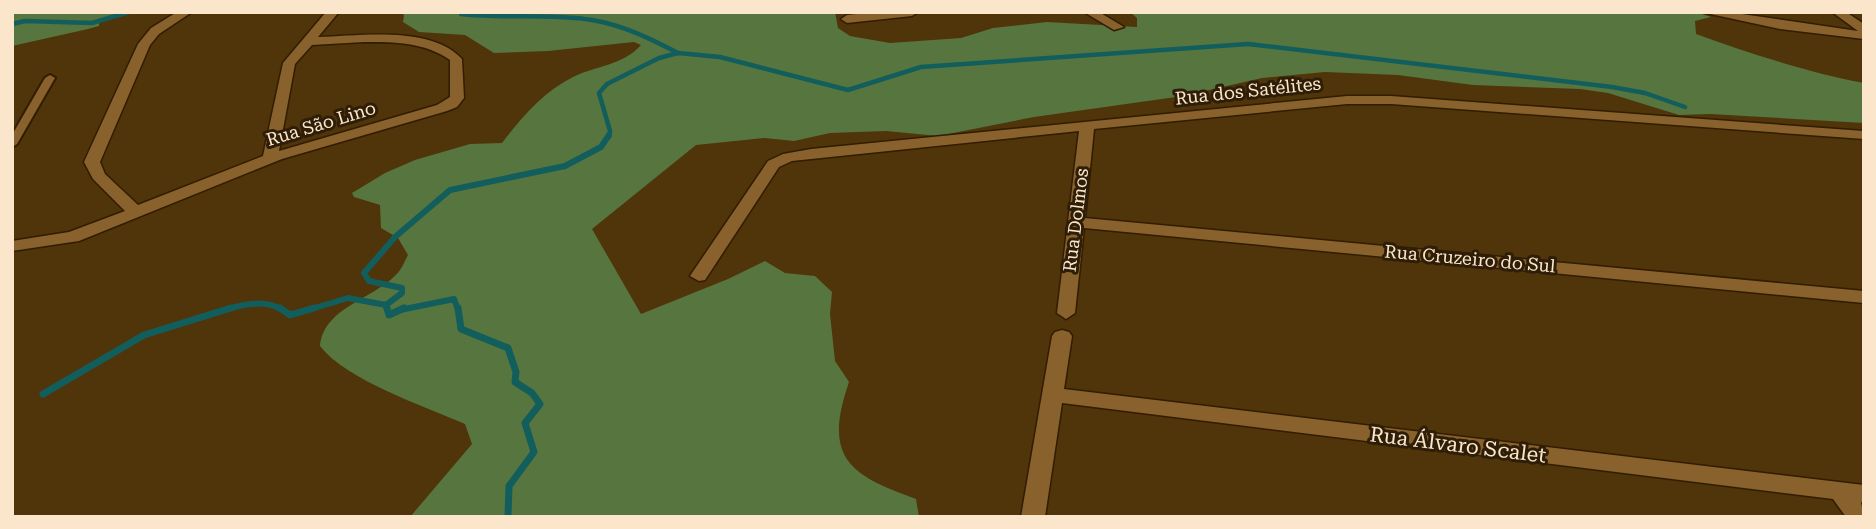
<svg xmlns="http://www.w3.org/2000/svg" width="1876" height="529" font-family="'Roboto Serif',serif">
  <rect width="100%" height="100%" fill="#50340a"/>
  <!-- forest -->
  <g fill="#57753f">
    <path d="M12 12H125L99 22V26L88 29 12 46Z"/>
    <path d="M399 12H835L838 28 850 36 890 43 961 38 993 28 1047 22 1137 27V18L1130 12H1696L1711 17 1695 21 1696 34C1749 53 1809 73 1864 83V123L1710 114 1679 115 1608 93 1580 89 1473 85 1398 75 1325 72 1262 78 1183 96 1034 117 938 136 886 131 830 133 794 141 765 138 696 145 592 229 641 314 728 279 765 261 785 273 815 276 832 292 830 314 835 361 849 382C823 457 848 475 916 499L919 517H410L472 444 465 424C424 406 346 380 320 346 324 305 378 299 400 270 403 266 405 260 408 255L398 238 381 228 380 205 354 197 352 193 385 173 415 160 470 144 502 143C522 117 543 92 573 77 597 65 622 66 641 45L634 42 548 51 494 53 465 35 419 32 403 22 404 15Z"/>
  </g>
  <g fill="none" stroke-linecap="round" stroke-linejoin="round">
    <!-- stream-far2 -->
    <g stroke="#125e5c" stroke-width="4.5">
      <path d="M464 12 461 14C504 19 549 13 592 20 623 25 651 39 678 53"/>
      <path d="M12 24 25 21 92 23 129 12"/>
      <path d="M609 137 610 131 599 93 607 84 659 58 678 53 720 57 848 90 921 67 1248 44 1612 87 1645 93 1685 107"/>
    </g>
    <!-- stream-far1 -->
    <g stroke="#125e5c" stroke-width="6">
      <path d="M225 310C243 304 266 299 282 310"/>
      <path d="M308 310 348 298 386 305"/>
      <path d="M387 310 386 305 402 293V288L369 281 364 273 395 237 450 190 565 166 601 147 609 135"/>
      <path d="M400 310 454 299 458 310"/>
    </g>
    <!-- stream -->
    <g stroke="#125e5c" stroke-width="7">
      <path d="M280 308 290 315 314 308"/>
      <path d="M387 308 389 315 404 308"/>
      <path d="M458 308 461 329 508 348 516 372 515 382 532 393 540 404 525 423 534 452 509 486 508 517"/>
      <path d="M43 394 144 335 231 308"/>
    </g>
    <defs>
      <path id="service" d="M50 75 55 78 17 144 12 147V135L45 78Z"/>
      <g id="minor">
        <path d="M177 12H192L159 34 150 45 100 162 105 174 138 205 263 156 283 63 326 12H339L318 37C360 36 431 25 462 59L464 98 457 107 447 111 282 159 79 241 12 251V241L69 232 125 211 93 179 84 162 138 44 151 28ZM364 42C395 42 424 42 450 60V97L437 105 279 151 295 64 312 45Z"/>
        <path d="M877 12H918L912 16 847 23 841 19 847 15Z"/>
        <path d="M1084 12H1099L1124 27 1114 30Z"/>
        <path d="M1701 12H1728L1858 31 1832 12H1846L1864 24V39L1780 29Z"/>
        <path d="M1347 96H1391L1864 131V139L1391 104H1347L1094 129 1085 218 1864 291V303L1084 228 1075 313 1066 319 1057 313 1079 131 792 161 779 167 705 280 699 281 690 276 768 161 783 154 811 149Z"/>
        <path d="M1062 330 1069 332 1072 336 1064 389 1864 485V503L1861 502 1864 517H1846L1833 499 1062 403 1045 517H1021L1052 336 1055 332Z"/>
      </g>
    </defs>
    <!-- service casing -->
    <use href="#service" stroke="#311d02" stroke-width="4"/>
    <!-- minor casing -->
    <use href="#minor" stroke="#311d02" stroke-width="3"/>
    <!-- service -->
    <use href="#service" fill="#88612d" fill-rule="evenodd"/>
    <!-- minor -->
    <use href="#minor" fill="#88612d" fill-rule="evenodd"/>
  </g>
  <g text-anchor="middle" stroke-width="6" stroke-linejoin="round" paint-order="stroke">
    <!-- street labels -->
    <g font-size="18" fill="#fce6cb" stroke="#2e1e08">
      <text transform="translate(1248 91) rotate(-6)" y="6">Rua dos Satélites</text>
      <text transform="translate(321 124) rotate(-17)" y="6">Rua São Lino</text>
      <text transform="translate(1076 220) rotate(-83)" y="6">Rua Dolmos</text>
      <text transform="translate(1470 259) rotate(5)" y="6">Rua Cruzeiro do Sul</text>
    </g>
    <!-- near-street labels -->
    <g font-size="21" fill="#fce6cb" stroke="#2e1e08">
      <text transform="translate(1458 445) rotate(7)" y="7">Rua Álvaro Scalet</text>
    </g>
  </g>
  <!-- border -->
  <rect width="1876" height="529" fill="none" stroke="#fce6cb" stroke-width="28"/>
</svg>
